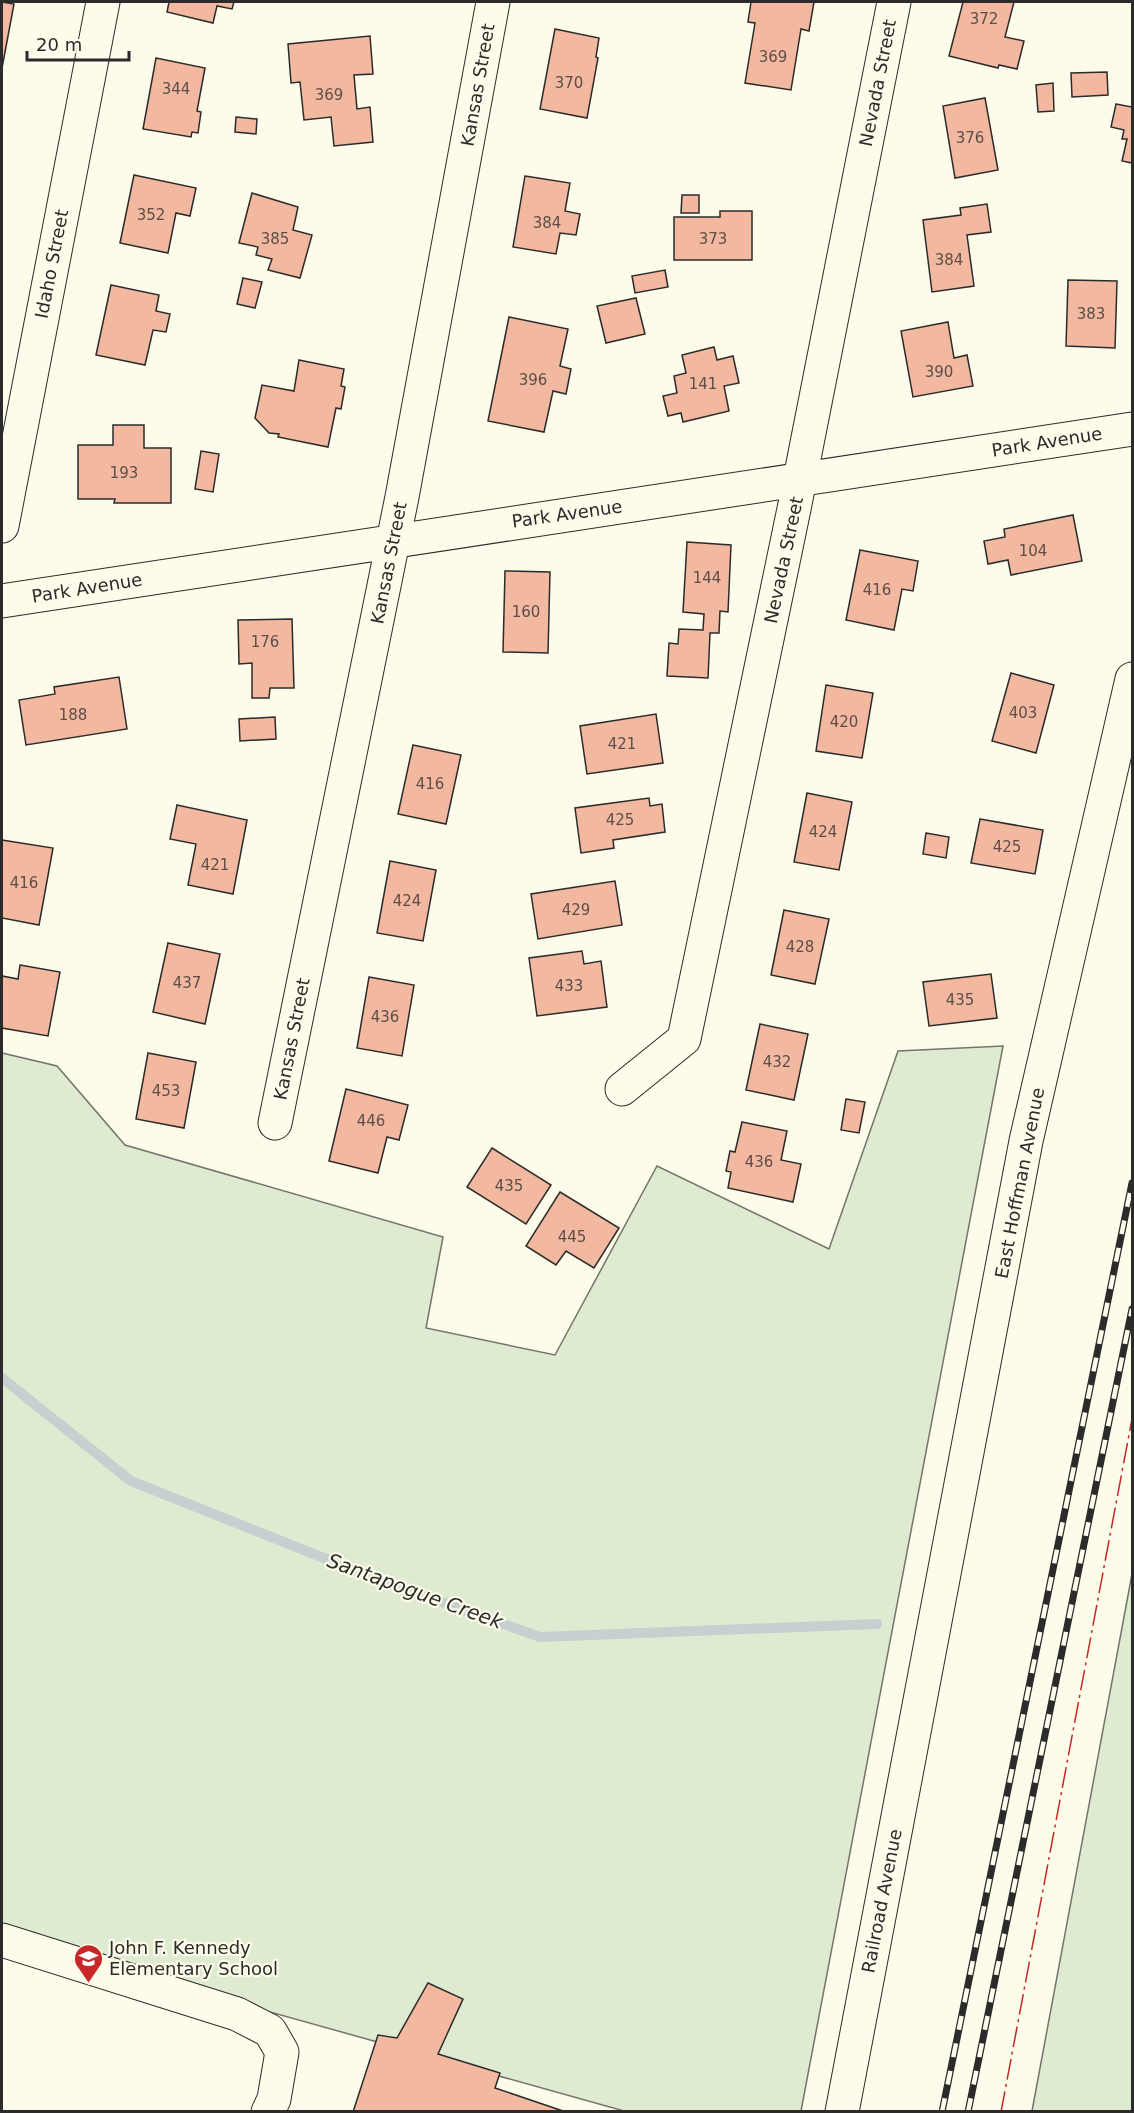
<svg xmlns="http://www.w3.org/2000/svg" width="1134" height="2113" font-family="'DejaVu Sans',sans-serif">
  <rect width="100%" height="100%" fill="#fdfbea"/>
  <!-- green -->
  <g fill="#deebd1" stroke="#74746e" stroke-width="1.5">
    <path d="M1003 1046 801 2111H624L2 1937V1053L57 1066 125 1145 443 1237 426 1328 555 1355 657 1166 829 1249 898 1051Z"/>
    <path d="M1132 1574V2111H1032Z"/>
  </g>
  <g fill="none" stroke-linecap="round" stroke-linejoin="round">
    <!-- stream -->
    <path stroke="#c7d0d0" stroke-width="10" d="M2 1378 131 1481 369 1576 540 1637 877 1624"/>
  </g>
  <!-- building -->
  <g fill="#f2b8a0" stroke="#2b2b2b" stroke-width="1.5">
    <path d="M2 2 14 4 2 68Z"/>
    <path d="M169 2H234L232 9 217 6 213 23 167 12Z"/>
    <path d="M751 2H814L809 31 801 29 791 90 745 83 755 23 748 22Z"/>
    <path d="M963 2H1014L1005 37 1024 41 1017 69 999 65 998 68 949 56Z"/>
    <path d="M555 29 599 38 596 57 598 58 587 118 540 109Z"/>
    <path d="M370 36 373 74 354 75 357 109 370 107 373 142 334 146 331 117 304 120 300 82 291 83 288 44Z"/>
    <path d="M156 58 205 68 197 111 201 112 198 133 192 132 191 137 143 129Z"/>
    <path d="M1107 72 1108 95 1072 97 1071 73Z"/>
    <path d="M1053 83 1054 111 1038 112 1036 85Z"/>
    <path d="M985 98 998 170 955 178 943 106Z"/>
    <path d="M1116 104 1132 107V163L1122 161 1127 139H1122L1124 130 1111 127Z"/>
    <path d="M236 117 257 119 256 134 235 132Z"/>
    <path d="M134 175 196 188 190 216 176 213 168 253 120 243Z"/>
    <path d="M525 176 570 183 565 211 580 214 576 235 560 233 556 254 513 247Z"/>
    <path d="M252 193 298 207 293 230 312 235 300 278 268 270 272 259 256 255 258 247 239 243Z"/>
    <path d="M682 195H699V213H681Z"/>
    <path d="M987 204 991 232 967 235 974 286 932 292 923 220 961 215 960 208Z"/>
    <path d="M720 211H752V260H674V217H720Z"/>
    <path d="M665 270 668 287 635 293 632 276Z"/>
    <path d="M243 278 262 282 255 308 237 304Z"/>
    <path d="M1068 280 1117 281 1115 348 1066 346Z"/>
    <path d="M111 285 159 295 156 311 170 314 166 332 153 330 145 365 96 355Z"/>
    <path d="M636 298 645 334 606 343 597 306Z"/>
    <path d="M509 317 568 329 560 366 571 369 566 394 553 391 544 432 488 421Z"/>
    <path d="M948 322 954 358 967 355 973 386 913 397 901 331Z"/>
    <path d="M714 347 717 360 733 356 739 383 724 386 729 411 683 422 681 413 668 416 663 396 677 393 674 376 686 373 682 355Z"/>
    <path d="M299 360 344 369 341 386 345 387 341 409 336 408 328 447 278 437 279 434 269 433 255 418 262 385 294 391Z"/>
    <path d="M113 425H144V448H171V503H114L115 499H78V445H113Z"/>
    <path d="M201 451 219 454 213 492 195 489Z"/>
    <path d="M1073 515 1082 561 1011 575 1008 560 988 564 984 541 1005 537 1004 529Z"/>
    <path d="M687 542 731 545 728 612 720 611 719 633H710L708 678 667 676 669 643 678 644 679 629 703 630 704 614 683 612Z"/>
    <path d="M860 550 918 561 913 591 902 589 894 630 846 620Z"/>
    <path d="M505 571 550 572 548 653 503 652Z"/>
    <path d="M292 619 294 688H270L269 698H252V663L239 664 238 620Z"/>
    <path d="M1011 673 1054 685 1036 753 992 741Z"/>
    <path d="M119 677 127 729 26 745 19 700 55 694 54 687Z"/>
    <path d="M826 685 873 693 862 758 816 751Z"/>
    <path d="M656 714 663 763 587 774 580 726Z"/>
    <path d="M275 717 276 739 240 741 239 719Z"/>
    <path d="M413 745 461 755 446 824 398 814Z"/>
    <path d="M807 793 852 802 839 870 794 862Z"/>
    <path d="M649 798 650 806 662 804 665 832 613 840 614 848 581 853 575 808Z"/>
    <path d="M177 805 247 820 233 894 188 885 196 844 170 839Z"/>
    <path d="M980 819 1043 830 1035 874 971 863Z"/>
    <path d="M926 833 949 837 946 858 923 854Z"/>
    <path d="M2 840 53 848 39 925 2 918Z"/>
    <path d="M390 861 436 870 423 941 377 933Z"/>
    <path d="M615 881 622 925 538 939 531 894Z"/>
    <path d="M784 910 829 919 815 984 771 975Z"/>
    <path d="M168 943 220 954 205 1024 153 1012Z"/>
    <path d="M582 951 584 964 601 961 607 1007 537 1016 529 958Z"/>
    <path d="M20 965 60 972 48 1036 2 1028V976L18 979Z"/>
    <path d="M991 974 997 1018 929 1026 923 982Z"/>
    <path d="M369 977 414 985 402 1056 357 1048Z"/>
    <path d="M760 1024 808 1034 794 1100 746 1090Z"/>
    <path d="M148 1053 196 1062 184 1128 136 1119Z"/>
    <path d="M346 1089 408 1105 399 1140 387 1137 378 1173 329 1161Z"/>
    <path d="M846 1099 865 1102 859 1133 841 1130Z"/>
    <path d="M742 1122 787 1131 781 1160 801 1164 793 1202 728 1188 731 1172 726 1171 730 1151 735 1152Z"/>
    <path d="M492 1148 551 1185 526 1224 467 1187Z"/>
    <path d="M560 1192 619 1228 594 1268 566 1251 556 1265 526 1246Z"/>
    <path d="M428 1983 463 1999 438 2054 500 2073 495 2088 566 2112H353L378 2035 397 2038Z"/>
  </g>
  <g fill="none" stroke-linecap="round" stroke-linejoin="round">
    <defs>
      <g id="minor">
        <path d="M2 526 103 2"/>
        <path d="M2 601 1132 429"/>
        <path d="M622 1089 684 1039 795 504 894 2"/>
        <path d="M275 1123 402 497 493 2"/>
        <path d="M2 1940 237 2014 270 2031 282 2052 274 2099 268 2112"/>
      </g>
      <path id="major" d="M842 2112 1026 1141 1132 679"/>
    </defs>
    <!-- minor casing -->
    <use href="#minor" stroke="#2b2b2b" stroke-width="35"/>
    <!-- major casing -->
    <use href="#major" stroke="#2b2b2b" stroke-width="35"/>
    <!-- minor -->
    <use href="#minor" stroke="#fdfbea" stroke-width="33"/>
    <!-- major -->
    <use href="#major" stroke="#fdfbea" stroke-width="33"/>
    <defs>
      <g id="rail">
        <path d="M942 2112 1132 1183"/>
        <path d="M968 2112 1132 1309"/>
      </g>
    </defs>
    <!-- rail casing -->
    <use href="#rail" stroke="#2b2b2b" stroke-width="7"/>
    <!-- rail -->
    <use href="#rail" stroke="#fdfbea" stroke-width="4.5" stroke-dasharray="14" stroke-linecap="butt"/>
    <!-- power -->
    <path stroke="#c62828" stroke-width="1.5" stroke-dasharray="21 4.5 3 4.5" stroke-linecap="butt" d="M1001 2112 1132 1419"/>
  </g>
  <!-- icons -->
  <defs>
    <symbol id="school-pin" viewBox="-11 -11 22 30"><path d="M0 17L-7.5 6A9.5 9.5 0 1 1 7.5 6Z" fill="#c62828" stroke="#fdfbea"/><path d="M0-5L7-2L0 1L-7-2ZM-4 1L0 2.5L4 1V4Q0 6-4 4Z" fill="#fff"/></symbol>
  </defs>
  <g fill-rule="evenodd">
    <use href="#school-pin" x="72" y="1942" width="33" height="45"/>
  </g>
  <g text-anchor="middle" stroke-width="4.5" stroke-linejoin="round" paint-order="stroke">
    <!-- number labels -->
    <g font-size="15" fill="#5d4e48">
      <text x="984" y="24">372</text>
      <text x="773" y="62">369</text>
      <text x="569" y="88">370</text>
      <text x="176" y="94">344</text>
      <text x="329" y="100">369</text>
      <text x="970" y="143">376</text>
      <text x="151" y="220">352</text>
      <text x="547" y="228">384</text>
      <text x="275" y="244">385</text>
      <text x="713" y="244">373</text>
      <text x="949" y="265">384</text>
      <text x="1091" y="319">383</text>
      <text x="939" y="377">390</text>
      <text x="533" y="385">396</text>
      <text x="703" y="389">141</text>
      <text x="124" y="478">193</text>
      <text x="1033" y="556">104</text>
      <text x="707" y="583">144</text>
      <text x="877" y="595">416</text>
      <text x="526" y="617">160</text>
      <text x="265" y="647">176</text>
      <text x="1023" y="718">403</text>
      <text x="73" y="720">188</text>
      <text x="844" y="727">420</text>
      <text x="622" y="749">421</text>
      <text x="430" y="789">416</text>
      <text x="620" y="825">425</text>
      <text x="823" y="837">424</text>
      <text x="1007" y="852">425</text>
      <text x="215" y="870">421</text>
      <text x="24" y="888">416</text>
      <text x="407" y="906">424</text>
      <text x="576" y="915">429</text>
      <text x="800" y="952">428</text>
      <text x="187" y="988">437</text>
      <text x="569" y="991">433</text>
      <text x="960" y="1005">435</text>
      <text x="385" y="1022">436</text>
      <text x="777" y="1067">432</text>
      <text x="166" y="1096">453</text>
      <text x="371" y="1126">446</text>
      <text x="759" y="1167">436</text>
      <text x="509" y="1191">435</text>
      <text x="572" y="1242">445</text>
    </g>
    <!-- street labels -->
    <g font-size="18" fill="#2b2b2b" stroke="#fdfbea">
      <text transform="translate(878 83) rotate(-79)" y="6">Nevada Street</text>
      <text transform="translate(478 85) rotate(-80)" y="6">Kansas Street</text>
      <text transform="translate(52 264) rotate(-79)" y="6">Idaho Street</text>
      <text transform="translate(1047 442) rotate(-9)" y="6">Park Avenue</text>
      <text transform="translate(567 514) rotate(-8)" y="6">Park Avenue</text>
      <text transform="translate(784 560) rotate(-78)" y="6">Nevada Street</text>
      <text transform="translate(389 563) rotate(-79)" y="6">Kansas Street</text>
      <text transform="translate(87 588) rotate(-9)" y="6">Park Avenue</text>
      <text transform="translate(292 1039) rotate(-79)" y="6">Kansas Street</text>
      <text transform="translate(1020 1183) rotate(-79)" y="6">East Hoffman Avenue</text>
      <text transform="translate(882 1901) rotate(-79)" y="6">Railroad Avenue</text>
    </g>
    <!-- poi labels -->
    <g font-size="18" fill="#2b2b2b" stroke="#fdfbea" text-anchor="start">
      <text x="109" y="1954">John F. Kennedy<tspan x="109" dy="21">Elementary School</tspan></text>
    </g>
    <!-- water labels -->
    <g font-size="20" font-style="italic" fill="#2b2b2b" stroke="#fdfbea">
      <text transform="translate(415 1591) rotate(20)" y="7">Santapogue Creek</text>
    </g>
  </g>
  <!-- border -->
  <rect width="1134" height="2113" fill="none" stroke="#2b2b2b" stroke-width="6"/>
  <!-- scale -->
  <path d="M27 51v9h102v-9" fill="none" stroke="#2b2b2b" stroke-width="3"/>
  <text x="36" y="51" font-size="18" fill="#2b2b2b" stroke="#fdfbea" stroke-width="4.5" paint-order="stroke">20 m</text>
</svg>
